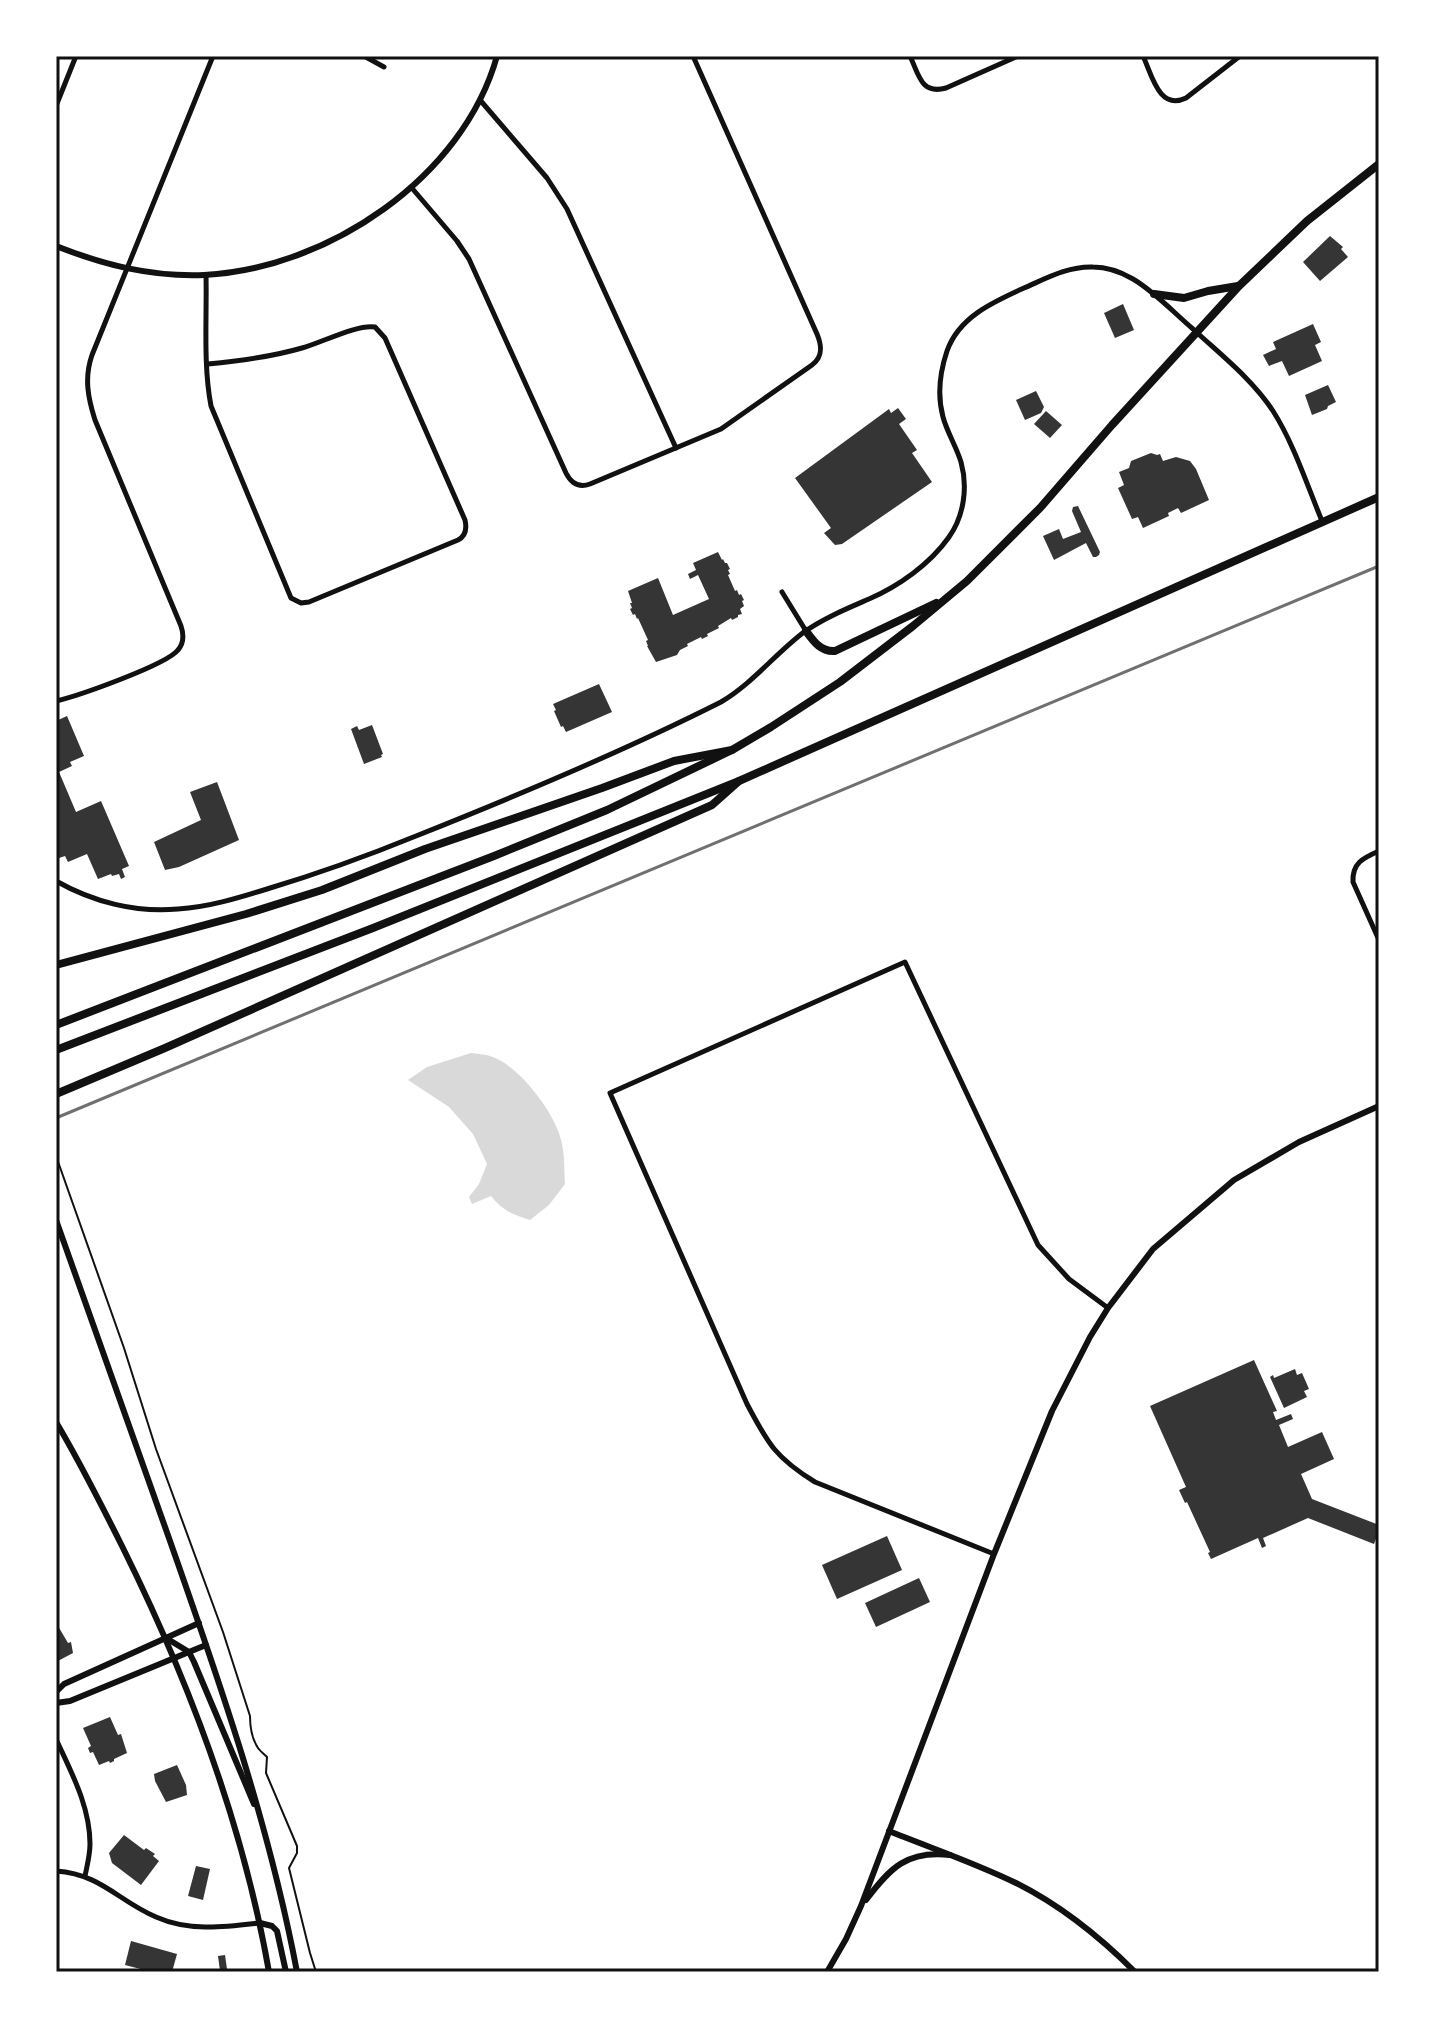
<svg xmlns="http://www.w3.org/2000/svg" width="1435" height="2028" font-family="Quicksand,sans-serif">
  <rect width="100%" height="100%" fill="#fff"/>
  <!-- water -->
  <path fill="#d9d9d9" d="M471 1053C477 1054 484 1054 490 1056 518 1064 555 1113 561 1140 565 1154 564 1170 565 1184L549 1205 530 1220C513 1215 502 1210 491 1196L472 1204 469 1197 479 1184 487 1164 473 1134 449 1107 408 1080 427 1067Z"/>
  <!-- building -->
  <g fill="#353535">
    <path d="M1330 236 1343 247 1341 249 1348 257 1320 281 1303 262Z"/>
    <path d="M1123 304 1134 330 1115 338 1104 313Z"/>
    <path d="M1313 324 1321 342 1315 345 1322 361 1289 376 1282 361 1269 366 1263 355 1276 349 1273 342Z"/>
    <path d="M1328 385 1336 402 1328 406 1327 409 1312 415 1305 395Z"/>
    <path d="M1036 391 1044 407 1041 413 1025 420 1016 400Z"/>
    <path d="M898 408 906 419 899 424 917 450 912 453 932 482 842 544 835 545 824 533 831 528 795 478 889 409 891 413Z"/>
    <path d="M1046 411 1062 425 1050 438 1034 424Z"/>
    <path d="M1151 453 1157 455 1160 454 1163 461 1176 457 1190 461 1196 469 1209 500 1181 513 1178 508 1168 513 1169 516 1143 528 1138 517 1132 519 1118 488 1124 485 1119 472 1129 468 1131 461Z"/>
    <path d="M1078 506 1100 552 1099 555 1096 557H1093L1086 543 1054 560 1043 536 1059 529 1063 539 1081 532 1072 511 1073 507Z"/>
    <path d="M718 552 722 560 723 559 725 563H727L730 569 728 570 730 574 728 575 735 591 737 590 739 595 741 594 744 600 742 601 744 606 740 609 742 614 738 615V617L732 620 731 618 718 626 719 628 707 634 708 636 702 639 701 637 687 644 688 646 680 650 677 655 656 662 647 646H648L646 641 648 640 638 618 637 619 635 614 633 615 630 609 632 608 630 603H632L628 591 658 578 673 615 709 599 698 575 690 579 688 574 696 570 693 563Z"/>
    <path d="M599 684 612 712 566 732 563 726 561 727 554 711 556 710 553 704Z"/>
    <path d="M67 716 84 756 70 762 72 766 59 772 76 812 101 801 129 866 122 869 125 877 121 879 119 874 112 876 111 874 98 879 87 854 68 862 65 856 59 858 56 852V721Z"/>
    <path d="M372 725 383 754 381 755 382 757 364 764 351 729 357 726 359 730Z"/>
    <path d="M217 782 239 840 179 867 165 870 154 842 201 820 190 792Z"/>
    <path d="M1254 1360 1277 1411 1273 1412 1276 1420 1291 1414 1293 1419 1279 1425 1288 1447 1322 1432 1334 1459 1301 1474 1312 1499 1379 1525V1531L1374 1544 1308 1518 1263 1538 1266 1546 1262 1548 1258 1538 1211 1559 1208 1553 1210 1552 1187 1502 1185 1503 1179 1490 1186 1487 1150 1406Z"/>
    <path d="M1295 1369 1297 1375 1302 1373 1309 1389 1304 1391 1307 1397 1284 1408 1270 1377 1273 1375 1274 1378Z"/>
    <path d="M887 1536 902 1570 837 1599 822 1565Z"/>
    <path d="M919 1578 930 1602 876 1627 865 1603Z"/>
    <path d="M58 1626 68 1643 71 1642 73 1653 56 1662V1627Z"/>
    <path d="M110 1717 118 1735 121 1734 127 1753 114 1759V1761L110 1763 109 1761 99 1765 93 1752 90 1753 88 1748 91 1746 83 1728Z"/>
    <path d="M177 1765 186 1785 187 1795 166 1802 155 1781 154 1774Z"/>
    <path d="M124 1835 144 1850 146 1848 155 1854 153 1856 159 1861 141 1885 112 1863 109 1853Z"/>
    <path d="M196 1866 210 1869 203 1900 188 1896Z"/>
    <path d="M131 1941 177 1954 172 1972H152L125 1965Z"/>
    <path d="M225 1955 227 1969 220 1971 218 1956Z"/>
  </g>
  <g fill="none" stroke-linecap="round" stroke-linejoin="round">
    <!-- path -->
    <path stroke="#111" stroke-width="2" d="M56 1156 124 1348 156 1449 223 1632 250 1716C250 1725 252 1739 258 1748 260 1751 264 1754 267 1757L266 1773 297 1846V1853L289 1868 310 1953 316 1972"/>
    <!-- minor -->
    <g stroke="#111" stroke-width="5">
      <path d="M364 56 384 67"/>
      <path d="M910 56C919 75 921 95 946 88L1018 56"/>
      <path d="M1143 56C1152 75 1159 111 1186 98L1240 56"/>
      <path d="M480 100 547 178 567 209 676 448"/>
      <path d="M56 106 76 56"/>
      <path d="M411 187 457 241 469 259 566 473C571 483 579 488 590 484L721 429 812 365C823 357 822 346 817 334L693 56"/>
      <path d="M206 275C207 318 203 364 211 406L291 598 301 603 309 602 458 540C466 536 467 529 465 520L385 338 375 327C357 324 321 343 302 348 271 357 240 361 208 364"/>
      <path d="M782 592 806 631"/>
      <path d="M56 701C78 696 166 665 178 650 184 643 184 635 181 626L95 420C88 398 84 378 92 355L213 56"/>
      <path d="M1379 851C1363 858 1352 863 1353 882L1379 940"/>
      <path d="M56 881C93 902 136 913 178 909 209 907 238 898 267 889 317 874 367 856 416 836 519 795 622 752 721 702 753 683 775 654 804 632 824 618 846 609 869 599 899 586 930 564 949 537 964 516 968 487 961 462 956 446 947 432 943 417 937 395 940 372 947 351 959 317 993 302 1024 288 1045 279 1068 266 1093 267 1106 267 1121 272 1133 279 1155 292 1173 312 1193 329 1221 355 1252 379 1273 411 1294 444 1307 485 1322 521"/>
      <path d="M994 1554 815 1482C776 1458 768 1444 747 1404L610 1093 905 962 1038 1245 1069 1279 1108 1308"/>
      <path d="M56 1739C71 1772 90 1806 90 1844 90 1855 87 1866 85 1876"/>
      <path d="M56 1871C101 1874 118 1901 156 1917 190 1932 225 1927 260 1923"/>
    </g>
    <!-- tertiary -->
    <g stroke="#111" stroke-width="6">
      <path d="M56 246C104 265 151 277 204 275 327 269 463 178 497 56"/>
      <path d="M56 1692 64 1684 199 1623"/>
      <path d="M56 1703 70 1701 206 1645"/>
      <path d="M889 1831C931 1848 975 1863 1016 1883 1060 1905 1100 1937 1135 1972"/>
    </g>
    <!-- secondary -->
    <g stroke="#111" stroke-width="6">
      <path d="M56 1220C94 1327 132 1434 170 1541 220 1683 269 1824 297 1972"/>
      <path d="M56 1422C80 1462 101 1504 122 1546 189 1681 243 1823 269 1972"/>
      <path d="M166 1638 189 1652 194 1662 254 1804"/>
      <path d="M866 1900C890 1868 907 1850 950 1855"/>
      <path d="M260 1923 272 1926 277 1931 286 1972"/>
      <path d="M827 1972 846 1939 861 1906 994 1554 1052 1411 1090 1337 1108 1308 1153 1249 1234 1180 1299 1142 1379 1106"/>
    </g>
    <!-- trunk -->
    <g stroke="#111" stroke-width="8">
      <path d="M1154 294 1184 298 1208 291 1238 286"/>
      <path d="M806 631C814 642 821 652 835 651L936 603"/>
      <path d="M56 965 246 914 322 890 425 849 602 788 674 761 732 750 771 727 840 682 913 626 967 581 1040 508 1112 425 1239 286 1307 221 1379 164"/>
      <path d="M56 1094 165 1048 712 805 739 781 1379 497"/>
    </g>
    <!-- motorway -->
    <g stroke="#111" stroke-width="8">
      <path d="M56 1025 494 856 607 810 732 750"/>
      <path d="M56 1050 373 928 739 781"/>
    </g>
    <!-- rail -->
    <path stroke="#707070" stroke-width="3" d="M56 1118 1379 566"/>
  </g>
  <!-- border -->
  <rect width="1435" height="2028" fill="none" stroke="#ffffff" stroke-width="116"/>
  <rect x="58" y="58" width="1319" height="1912" fill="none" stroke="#111" stroke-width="3"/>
</svg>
